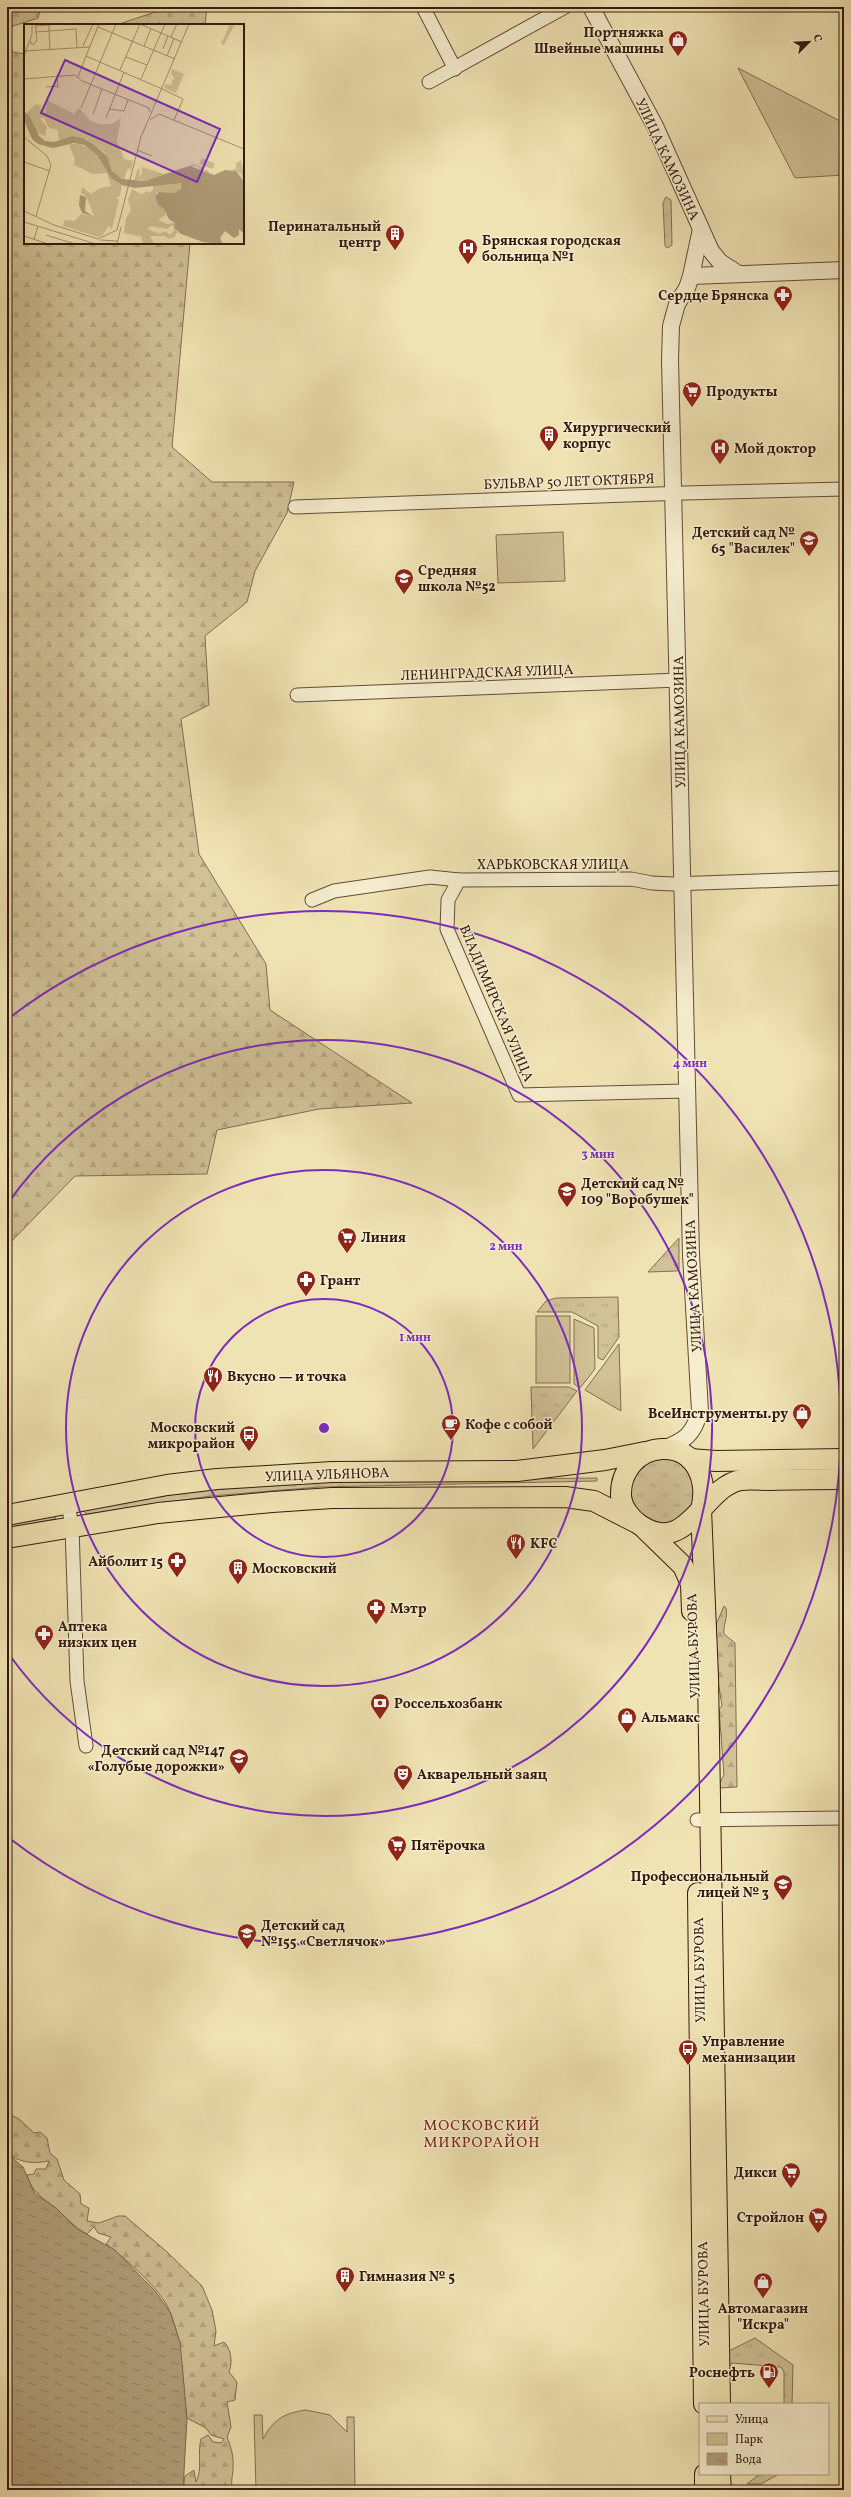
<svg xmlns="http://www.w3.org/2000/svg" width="851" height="2497" font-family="Vollkorn,serif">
  <defs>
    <pattern id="grass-tufts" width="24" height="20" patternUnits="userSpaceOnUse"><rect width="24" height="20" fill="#d0c197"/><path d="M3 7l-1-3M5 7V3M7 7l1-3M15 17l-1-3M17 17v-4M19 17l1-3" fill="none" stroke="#b3a581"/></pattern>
    <pattern id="forest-firs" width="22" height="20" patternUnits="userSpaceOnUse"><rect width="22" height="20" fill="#d0c197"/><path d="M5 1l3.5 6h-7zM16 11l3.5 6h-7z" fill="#b3a581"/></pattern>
    <pattern id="water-ripples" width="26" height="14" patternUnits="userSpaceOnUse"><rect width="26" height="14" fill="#b09f7b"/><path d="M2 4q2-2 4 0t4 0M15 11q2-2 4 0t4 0" fill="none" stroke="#908163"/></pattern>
  </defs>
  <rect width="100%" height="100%" fill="#f0e3b3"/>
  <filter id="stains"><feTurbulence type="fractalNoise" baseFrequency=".005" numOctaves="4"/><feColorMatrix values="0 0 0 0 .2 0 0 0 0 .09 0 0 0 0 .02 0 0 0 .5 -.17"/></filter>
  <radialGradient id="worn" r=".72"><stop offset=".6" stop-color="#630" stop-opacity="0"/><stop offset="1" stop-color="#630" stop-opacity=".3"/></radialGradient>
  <!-- grass -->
  <g fill="url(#grass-tufts)" stroke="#826e52">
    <path d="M666 197 671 200 672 245 667 248 665 246 663 203Z"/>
    <path d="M679 1238V1269L677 1271 648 1272Z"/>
    <path d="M618 1297 619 1337 603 1360 598 1358V1326L572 1312H537L546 1301 556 1298Z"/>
    <path d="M531 1387H569L577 1391 533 1449Z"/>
    <circle cx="663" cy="1491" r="32"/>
    <path d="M597 1478V1481L320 1487 211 1496 87 1514 83 1511V1509L189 1492 320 1481Z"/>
    <path d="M56 1515 55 1519 7 1528V1522Z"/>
    <path d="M755 2338 793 2365 792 2404H784V2372L781 2367 732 2363 729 2367 727 2352Z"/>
    <path d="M760 2474H779L761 2484H747Z"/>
  </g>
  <!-- forest -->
  <g fill="url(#forest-firs)" stroke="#826e52">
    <path d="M7 7H41L38 18 7 28Z"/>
    <path d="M170 7H207L205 25H116Z"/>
    <path d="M7 51 25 54V243H190L172 447 212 482H294L287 513 255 571 247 602 205 636 209 705 181 719 199 854 266 964 270 1010 412 1103 319 1109 217 1130 207 1174 75 1176 7 1246Z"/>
    <path d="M724 1606 726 1608C728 1620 723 1623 724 1634L735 1643 737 1787 721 1788 719 1784 724 1775 719 1709 722 1706 716 1668 715 1627Z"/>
    <path d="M7 2113 19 2119 34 2133 40 2132 47 2138 50 2153 57 2159 64 2180 80 2194 81 2204 89 2208 87 2221 99 2223 118 2216H125L166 2251 202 2286 212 2310 216 2331 214 2346 224 2342C231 2349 233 2362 229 2372L237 2382 235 2400 227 2402 231 2427 227 2437C231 2447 234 2457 233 2468 233 2477 230 2481 233 2490H183L185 2476 194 2470 196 2482C203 2469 197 2453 201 2439L208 2435 213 2442 221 2443 224 2439 211 2435 206 2428 187 2418C182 2383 184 2345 170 2312 161 2289 126 2259 106 2244L111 2237 98 2233 94 2227 87 2234C74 2227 67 2218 56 2209 43 2197 32 2194 27 2175L34 2174 36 2169H46L49 2161C33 2164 20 2163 7 2153Z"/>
  </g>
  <!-- park -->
  <g fill="#d0c197" stroke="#826e52">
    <path d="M738 68 844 123V175L795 178Z"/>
    <path d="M563 532 565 581 498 583 496 535Z"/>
    <rect x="536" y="1316" width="34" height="67"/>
    <path d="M574 1319 594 1328 595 1369 580 1388 574 1384Z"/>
    <path d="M619 1344 621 1411 585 1390Z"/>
    <path d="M306 2410 330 2415 347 2432V2417H354L355 2490H256L254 2415H262L263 2439C273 2419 285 2413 306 2410Z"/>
  </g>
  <!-- water -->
  <path fill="url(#water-ripples)" stroke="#7e6a4f" d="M7 2153 23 2167 35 2194 56 2208 77 2229 115 2250 155 2291 170 2312 180 2342 187 2418 183 2490H7Z"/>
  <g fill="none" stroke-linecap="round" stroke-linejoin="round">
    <defs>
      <g id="minor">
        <path d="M423 7 455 69"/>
        <path d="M429 82 565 7"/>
        <path d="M295 507 685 493 844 489"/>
        <path d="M297 695 679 680"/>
        <path d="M459 880 448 900 447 929 519 1095 686 1091"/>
        <path d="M312 900 334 891 430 877 459 880 631 879 652 883 673 884 844 878"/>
        <path d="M68 1503 72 1527 77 1681 86 1746"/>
        <path d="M697 1820 844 1818"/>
      </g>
      <g id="tertiary">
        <path d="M591 7 655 126 711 251 720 262 737 273"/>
        <path d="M691 276 844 270"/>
        <path d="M663 1449C686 1440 693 1435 700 1411L691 1255 670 360 671 326 677 304 687 288 691 276 701 229"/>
      </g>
      <g id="primary">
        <path d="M690 1459 716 1461 844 1459"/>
        <path d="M7 1515 167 1485 217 1479 332 1472 517 1471 605 1460 645 1452"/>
        <path d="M645 1529 683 1566 691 1584 692 1611"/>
        <path d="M7 1538 158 1513 272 1502 332 1498 565 1497 594 1501 635 1522"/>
        <path d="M698 1893 704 2404"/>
        <path d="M720 2404 708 1677 701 1509C709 1482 696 1447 662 1449 637 1450 620 1472 621 1496 622 1508 631 1519 640 1525 688 1557 702 1487 741 1480 750 1479 761 1480 771 1480 795 1479 820 1479 844 1479"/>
        <path d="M705 2474V2490"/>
        <path d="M720 2474 721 2490"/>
      </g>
    </defs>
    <!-- minor casing -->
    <use href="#minor" stroke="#634c37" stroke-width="15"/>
    <!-- tertiary casing -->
    <use href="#tertiary" stroke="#634c37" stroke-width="18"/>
    <!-- primary casing -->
    <use href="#primary" stroke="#341a0e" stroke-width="22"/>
    <!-- minor -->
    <use href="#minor" stroke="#f5edce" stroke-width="13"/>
    <!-- tertiary -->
    <use href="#tertiary" stroke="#f5edce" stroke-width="16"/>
    <!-- primary -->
    <use href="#primary" stroke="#f0e3b3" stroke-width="20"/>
  </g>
  <!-- distance rings -->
  <g fill="none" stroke="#7b2cbf" stroke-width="2">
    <circle cx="324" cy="1428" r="129"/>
    <circle cx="324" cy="1428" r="258"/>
    <path d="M8 1203A388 388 0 1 1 8 1653"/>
    <path d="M9 1018A517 517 0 1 1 9 1838"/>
  </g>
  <!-- icons -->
  <defs>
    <symbol id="shop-pin" viewBox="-11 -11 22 30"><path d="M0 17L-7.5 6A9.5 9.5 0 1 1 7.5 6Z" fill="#8f2418" stroke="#f5edce"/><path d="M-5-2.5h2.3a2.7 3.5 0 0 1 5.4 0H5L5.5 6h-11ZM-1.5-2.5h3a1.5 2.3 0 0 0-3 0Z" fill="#fff"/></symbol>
    <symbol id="building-pin" viewBox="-11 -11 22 30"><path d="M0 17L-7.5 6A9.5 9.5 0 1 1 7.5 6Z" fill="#8f2418" stroke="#f5edce"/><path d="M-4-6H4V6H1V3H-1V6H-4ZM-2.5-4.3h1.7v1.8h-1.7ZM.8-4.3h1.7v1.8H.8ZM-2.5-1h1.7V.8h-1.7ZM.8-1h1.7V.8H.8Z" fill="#fff"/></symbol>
    <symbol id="hospital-pin" viewBox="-11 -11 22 30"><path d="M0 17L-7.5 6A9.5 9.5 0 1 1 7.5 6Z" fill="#8f2418" stroke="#f5edce"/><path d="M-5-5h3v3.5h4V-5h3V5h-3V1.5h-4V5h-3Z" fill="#fff"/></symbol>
    <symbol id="pharmacy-pin" viewBox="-11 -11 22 30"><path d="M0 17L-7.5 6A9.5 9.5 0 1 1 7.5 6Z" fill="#8f2418" stroke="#f5edce"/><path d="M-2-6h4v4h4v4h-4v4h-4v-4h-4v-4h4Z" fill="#fff"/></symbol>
    <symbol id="supermarket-pin" viewBox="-11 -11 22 30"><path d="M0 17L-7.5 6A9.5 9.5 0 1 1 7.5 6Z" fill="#8f2418" stroke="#f5edce"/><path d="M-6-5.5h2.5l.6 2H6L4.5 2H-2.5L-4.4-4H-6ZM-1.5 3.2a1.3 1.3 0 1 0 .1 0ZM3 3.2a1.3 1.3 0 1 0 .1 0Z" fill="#fff"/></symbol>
    <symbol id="school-pin" viewBox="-11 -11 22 30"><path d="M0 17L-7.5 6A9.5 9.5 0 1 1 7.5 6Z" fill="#8f2418" stroke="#f5edce"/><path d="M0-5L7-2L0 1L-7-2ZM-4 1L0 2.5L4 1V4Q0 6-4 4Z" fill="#fff"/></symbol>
    <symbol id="restaurant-pin" viewBox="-11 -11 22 30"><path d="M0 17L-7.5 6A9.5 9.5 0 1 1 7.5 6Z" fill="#8f2418" stroke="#f5edce"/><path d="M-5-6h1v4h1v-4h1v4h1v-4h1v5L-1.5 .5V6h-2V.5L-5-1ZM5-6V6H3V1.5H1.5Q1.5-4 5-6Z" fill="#fff"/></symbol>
    <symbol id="cafe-pin" viewBox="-11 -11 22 30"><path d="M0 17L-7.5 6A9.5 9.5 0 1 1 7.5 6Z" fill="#8f2418" stroke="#f5edce"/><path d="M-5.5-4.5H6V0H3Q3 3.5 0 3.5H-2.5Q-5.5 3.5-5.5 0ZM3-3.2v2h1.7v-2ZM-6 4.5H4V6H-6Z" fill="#fff"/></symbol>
    <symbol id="bus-pin" viewBox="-11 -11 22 30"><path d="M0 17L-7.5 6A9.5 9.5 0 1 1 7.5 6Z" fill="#8f2418" stroke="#f5edce"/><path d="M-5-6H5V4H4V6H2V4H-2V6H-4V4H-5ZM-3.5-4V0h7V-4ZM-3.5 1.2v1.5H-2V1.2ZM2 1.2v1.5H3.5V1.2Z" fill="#fff"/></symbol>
    <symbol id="bank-pin" viewBox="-11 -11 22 30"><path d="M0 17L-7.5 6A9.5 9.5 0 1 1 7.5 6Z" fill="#8f2418" stroke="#f5edce"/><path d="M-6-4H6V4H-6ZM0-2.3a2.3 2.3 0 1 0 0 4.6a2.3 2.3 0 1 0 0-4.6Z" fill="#fff"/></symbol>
    <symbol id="theatre-pin" viewBox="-11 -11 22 30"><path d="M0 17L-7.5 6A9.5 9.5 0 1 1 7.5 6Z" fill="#8f2418" stroke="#f5edce"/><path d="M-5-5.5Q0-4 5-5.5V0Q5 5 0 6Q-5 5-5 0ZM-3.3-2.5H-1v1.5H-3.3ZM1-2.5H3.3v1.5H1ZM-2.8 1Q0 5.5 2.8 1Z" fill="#fff"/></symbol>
    <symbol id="university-pin" viewBox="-11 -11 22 30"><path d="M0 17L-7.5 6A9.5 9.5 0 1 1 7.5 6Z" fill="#8f2418" stroke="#f5edce"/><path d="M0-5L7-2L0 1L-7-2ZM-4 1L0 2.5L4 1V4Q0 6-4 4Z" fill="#fff"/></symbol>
    <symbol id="fuel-pin" viewBox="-11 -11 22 30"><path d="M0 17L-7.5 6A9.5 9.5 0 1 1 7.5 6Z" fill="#8f2418" stroke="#f5edce"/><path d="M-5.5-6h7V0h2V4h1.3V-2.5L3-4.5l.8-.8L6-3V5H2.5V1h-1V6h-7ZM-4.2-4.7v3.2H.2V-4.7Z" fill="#fff"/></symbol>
  </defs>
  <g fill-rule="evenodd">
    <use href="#shop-pin" x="667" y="29" width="22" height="30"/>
    <use href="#building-pin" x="384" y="223" width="22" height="30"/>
    <use href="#hospital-pin" x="457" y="237" width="22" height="30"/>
    <use href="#pharmacy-pin" x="772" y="284" width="22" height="30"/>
    <use href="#supermarket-pin" x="681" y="380" width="22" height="30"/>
    <use href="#building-pin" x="538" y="424" width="22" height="30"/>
    <use href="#hospital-pin" x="709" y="437" width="22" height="30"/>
    <use href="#school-pin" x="798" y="529" width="22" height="30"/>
    <use href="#school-pin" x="393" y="567" width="22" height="30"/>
    <use href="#school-pin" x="556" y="1180" width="22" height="30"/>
    <use href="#supermarket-pin" x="336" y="1226" width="22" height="30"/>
    <use href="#pharmacy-pin" x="295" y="1269" width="22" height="30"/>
    <use href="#restaurant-pin" x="202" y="1365" width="22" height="30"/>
    <use href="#shop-pin" x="791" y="1402" width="22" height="30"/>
    <use href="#cafe-pin" x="440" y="1413" width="22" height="30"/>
    <use href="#bus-pin" x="238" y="1424" width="22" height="30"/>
    <use href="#restaurant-pin" x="505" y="1532" width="22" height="30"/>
    <use href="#pharmacy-pin" x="166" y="1550" width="22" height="30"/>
    <use href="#building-pin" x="227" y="1557" width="22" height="30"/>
    <use href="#pharmacy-pin" x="365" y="1597" width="22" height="30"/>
    <use href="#pharmacy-pin" x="33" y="1623" width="22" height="30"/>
    <use href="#bank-pin" x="369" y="1692" width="22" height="30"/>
    <use href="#shop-pin" x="616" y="1706" width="22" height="30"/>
    <use href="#school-pin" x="228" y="1747" width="22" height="30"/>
    <use href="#theatre-pin" x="392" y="1763" width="22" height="30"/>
    <use href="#supermarket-pin" x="386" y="1834" width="22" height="30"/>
    <use href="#university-pin" x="772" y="1873" width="22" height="30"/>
    <use href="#school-pin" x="236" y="1922" width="22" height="30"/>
    <use href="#bus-pin" x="677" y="2038" width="22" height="30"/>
    <use href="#supermarket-pin" x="780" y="2161" width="22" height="30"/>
    <use href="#supermarket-pin" x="807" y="2206" width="22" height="30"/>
    <use href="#building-pin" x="334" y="2265" width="22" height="30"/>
    <use href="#shop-pin" x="752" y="2271" width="22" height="30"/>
    <use href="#fuel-pin" x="758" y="2361" width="22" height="30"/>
  </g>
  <g text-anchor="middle" stroke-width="3" stroke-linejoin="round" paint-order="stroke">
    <!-- poi labels -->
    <g font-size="14" font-weight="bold" fill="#341a0e" stroke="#f5edce" text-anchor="start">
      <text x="664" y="37" text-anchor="end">Портняжка<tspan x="664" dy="16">Швейные машины</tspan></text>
      <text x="381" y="231" text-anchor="end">Перинатальный<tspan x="381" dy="16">центр</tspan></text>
      <text x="482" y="245">Брянская городская<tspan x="482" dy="16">больница №1</tspan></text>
      <text x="769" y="300" text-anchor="end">Сердце Брянска</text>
      <text x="706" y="396">Продукты</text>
      <text x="563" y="432">Хирургический<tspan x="563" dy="16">корпус</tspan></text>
      <text x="734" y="453">Мой доктор</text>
      <text x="795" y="537" text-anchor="end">Детский сад №<tspan x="795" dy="16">65 "Василек"</tspan></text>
      <text x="418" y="575">Средняя<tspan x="418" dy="16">школа №52</tspan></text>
      <text x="581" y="1188">Детский сад №<tspan x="581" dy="16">109 "Воробушек"</tspan></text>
      <text x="361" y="1242">Линия</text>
      <text x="320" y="1285">Грант</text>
      <text x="227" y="1381">Вкусно — и точка</text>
      <text x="788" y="1418" text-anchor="end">ВсеИнструменты.ру</text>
      <text x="465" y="1429">Кофе с собой</text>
      <text x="235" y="1432" text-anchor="end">Московский<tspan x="235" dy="16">микрорайон</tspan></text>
      <text x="530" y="1548">KFC</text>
      <text x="163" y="1566" text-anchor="end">Айболит 15</text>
      <text x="252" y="1573">Московский</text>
      <text x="390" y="1613">Мэтр</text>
      <text x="58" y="1631">Аптека<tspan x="58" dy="16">низких цен</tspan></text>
      <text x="394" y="1708">Россельхозбанк</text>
      <text x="641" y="1722">Альмакс</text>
      <text x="225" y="1755" text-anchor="end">Детский сад №147<tspan x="225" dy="16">«Голубые дорожки»</tspan></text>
      <text x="417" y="1779">Акварельный заяц</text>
      <text x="411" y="1850">Пятёрочка</text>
      <text x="769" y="1881" text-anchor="end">Профессиональный<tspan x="769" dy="16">лицей № 3</tspan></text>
      <text x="261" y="1930">Детский сад<tspan x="261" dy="16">№155 «Светлячок»</tspan></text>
      <text x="702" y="2046">Управление<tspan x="702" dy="16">механизации</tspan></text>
      <text x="777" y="2177" text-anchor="end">Дикси</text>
      <text x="804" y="2222" text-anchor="end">Стройлон</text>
      <text x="359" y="2281">Гимназия № 5</text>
      <text x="763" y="2313" text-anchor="middle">Автомагазин<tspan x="763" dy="16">"Искра"</tspan></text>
      <text x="755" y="2377" text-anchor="end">Роснефть</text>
    </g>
    <!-- street labels -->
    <g font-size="14" fill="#341a0e" stroke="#f5edce">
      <text transform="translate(668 159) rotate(65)" y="5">УЛИЦА КАМОЗИНА</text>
      <text transform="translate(569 481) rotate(-2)" y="5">БУЛЬВАР 50 ЛЕТ ОКТЯБРЯ</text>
      <text transform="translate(487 672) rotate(-2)" y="5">ЛЕНИНГРАДСКАЯ УЛИЦА</text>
      <text transform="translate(679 722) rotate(-91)" y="5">УЛИЦА КАМОЗИНА</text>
      <text x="553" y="869">ХАРЬКОВСКАЯ УЛИЦА</text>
      <text transform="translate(497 1003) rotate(67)" y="5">ВЛАДИМИРСКАЯ УЛИЦА</text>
      <text transform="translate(693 1286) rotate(-93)" y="5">УЛИЦА КАМОЗИНА</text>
      <text transform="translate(327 1474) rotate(-2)" y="5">УЛИЦА УЛЬЯНОВА</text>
      <text transform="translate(693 1646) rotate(-92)" y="5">УЛИЦА БУРОВА</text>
      <text transform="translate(699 1970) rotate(-91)" y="5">УЛИЦА БУРОВА</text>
      <text transform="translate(703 2294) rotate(-91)" y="5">УЛИЦА БУРОВА</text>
    </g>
    <!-- neighbourhood labels -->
    <g font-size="15" letter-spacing="1" fill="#7a1f14" stroke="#f5edce">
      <text x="482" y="2130">МОСКОВСКИЙ<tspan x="482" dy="17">МИКРОРАЙОН</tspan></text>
    </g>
  </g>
  <!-- overview -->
  <g transform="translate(24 24)">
    <rect width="220" height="220" fill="#f0e3b3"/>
    <path d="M206 0H211L200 21 197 20Z" fill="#d0c197"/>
    <path d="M23 76 50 90 55 84 67 97 76 100H88L97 94 93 117 100 135 109 137 107 146 104 144 101 152V156L90 150 81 129 62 115 48 112 37 116 34 114V106L25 104 20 94H16L23 103 21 112 12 108 2 89 12 80 18 82 16 84 21 90ZM45 120H55L66 124 76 134 87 154 98 161 96 172 92 173 95 175 88 205 84 202 79 211 74 213 39 202 41 196 50 197 57 190 70 192 62 172 57 169 58 163 67 170 76 164 87 162 83 149 69 150 50 141 51 136ZM217 136 220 149V178V157L217 150 207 145H212V139ZM170 140 180 144V147L183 145 185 149 177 146 174 143 166 142 146 150 120 157 114 155 115 157 110 158 113 146 116 144 115 153 118 150V143L140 150ZM151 158 158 160 154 167 151 169 133 168 131 171 134 181 141 186V191L134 196 143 200 151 199 150 203 148 201 143 205 127 202 123 205 136 210 141 207 146 211 151 205 155 210 152 209 151 213 145 215 141 212H126L130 220H118V213L100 209 102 194 107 186 104 176 108 165 117 170 122 168 121 166 125 169 129 166V161Z" fill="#d0c197"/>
    <path d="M148 45 160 50 152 69 140 64 142 60 147 61 150 54 147 49ZM178 134 190 139V143L188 145 175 140Z" fill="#d0c197"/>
    <path d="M0 88 5 91 15 112 21 117 30 118 48 112 59 114 69 120 83 132 88 147 98 155 121 157 166 142 190 151 201 146 212 147 220 157V210L215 205V211L210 214 201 207 196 214 199 220 179 218 157 210 150 204 151 199 145 195 140 185 134 181 131 172 135 168 151 169 157 164V159L111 164 98 161 87 154 74 132 61 121 50 119 29 124 14 120 8 115 0 96ZM56 171 62 173 61 187 69 192 58 189 55 181Z" fill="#b09f7b"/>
    <path fill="none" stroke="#a59371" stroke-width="1" d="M25 0V7L52 5 53 23M75 0 62 32 136 64M116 0 158 18M10 2 25 1M12 2V8L25 7 26 25M74 3 151 35M147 13 153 0M7 17V20H10L13 16 12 8M59 22 69 0M120 22 127 5M139 25 144 12M0 27 66 23M0 32 8 10V0M143 32 150 14M102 33 123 41M96 46 116 0M33 52 34 64M54 53 62 32M0 55 51 51 58 57 125 84 126 88M117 55 141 0M22 63 34 62M136 64 159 75 150 96M57 84 92 0M85 85 100 87 104 76M69 90 78 65M82 94 100 48M126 96 135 90 220 125M0 113 23 132 27 141 12 192M113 126 128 132M0 138 26 147M0 187 30 201 74 215 93 206 117 113 165 0M0 198 72 220M22 211 51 220M0 212 24 220M10 215 14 202M76 216 94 217M93 220 97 203"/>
    <path fill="#7b2cbf" fill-opacity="0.15" stroke="#7b2cbf" stroke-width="2" d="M41 36 196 105 173 158 17 89Z"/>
    <rect width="220" height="220" fill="none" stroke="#341a0e" stroke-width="2"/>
  </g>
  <circle cx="324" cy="1428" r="6" fill="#7b2cbf" stroke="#f5edce" stroke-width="2"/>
  <g font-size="12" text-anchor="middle" font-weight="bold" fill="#7b2cbf" stroke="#f5edce" stroke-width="3" stroke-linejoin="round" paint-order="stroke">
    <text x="690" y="1067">4 мин</text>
    <text x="598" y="1158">3 мин</text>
    <text x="506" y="1250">2 мин</text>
    <text x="415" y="1341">1 мин</text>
  </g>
  <!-- margin -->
  <rect width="851" height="2497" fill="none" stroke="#f0e3b3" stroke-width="24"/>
  <rect x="8" y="8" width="835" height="2481" fill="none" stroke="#341a0e" stroke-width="2"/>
  <rect x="12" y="12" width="827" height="2473" fill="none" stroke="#341a0e"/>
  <!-- legend -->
  <rect x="699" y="2403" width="130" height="72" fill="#f5edce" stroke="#a89981"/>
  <rect x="707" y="2416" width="20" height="6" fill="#f0e3b3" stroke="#a89981"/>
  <text x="735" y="2423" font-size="12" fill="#341a0e">Улица</text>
  <rect x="707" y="2433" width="20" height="12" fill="#d0c197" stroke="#a89981"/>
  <text x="735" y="2443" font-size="12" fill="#341a0e">Парк</text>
  <rect x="707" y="2453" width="20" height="12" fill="url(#water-ripples)" stroke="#a89981"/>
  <text x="735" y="2463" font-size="12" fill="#341a0e">Вода</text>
  <!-- north arrow -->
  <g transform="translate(809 42) rotate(66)" stroke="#f5edce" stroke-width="3" paint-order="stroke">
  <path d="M0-3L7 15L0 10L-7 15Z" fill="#341a0e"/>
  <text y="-6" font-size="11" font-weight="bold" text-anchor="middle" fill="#341a0e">С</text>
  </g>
  <rect width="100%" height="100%" filter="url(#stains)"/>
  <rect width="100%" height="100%" fill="url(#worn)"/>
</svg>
